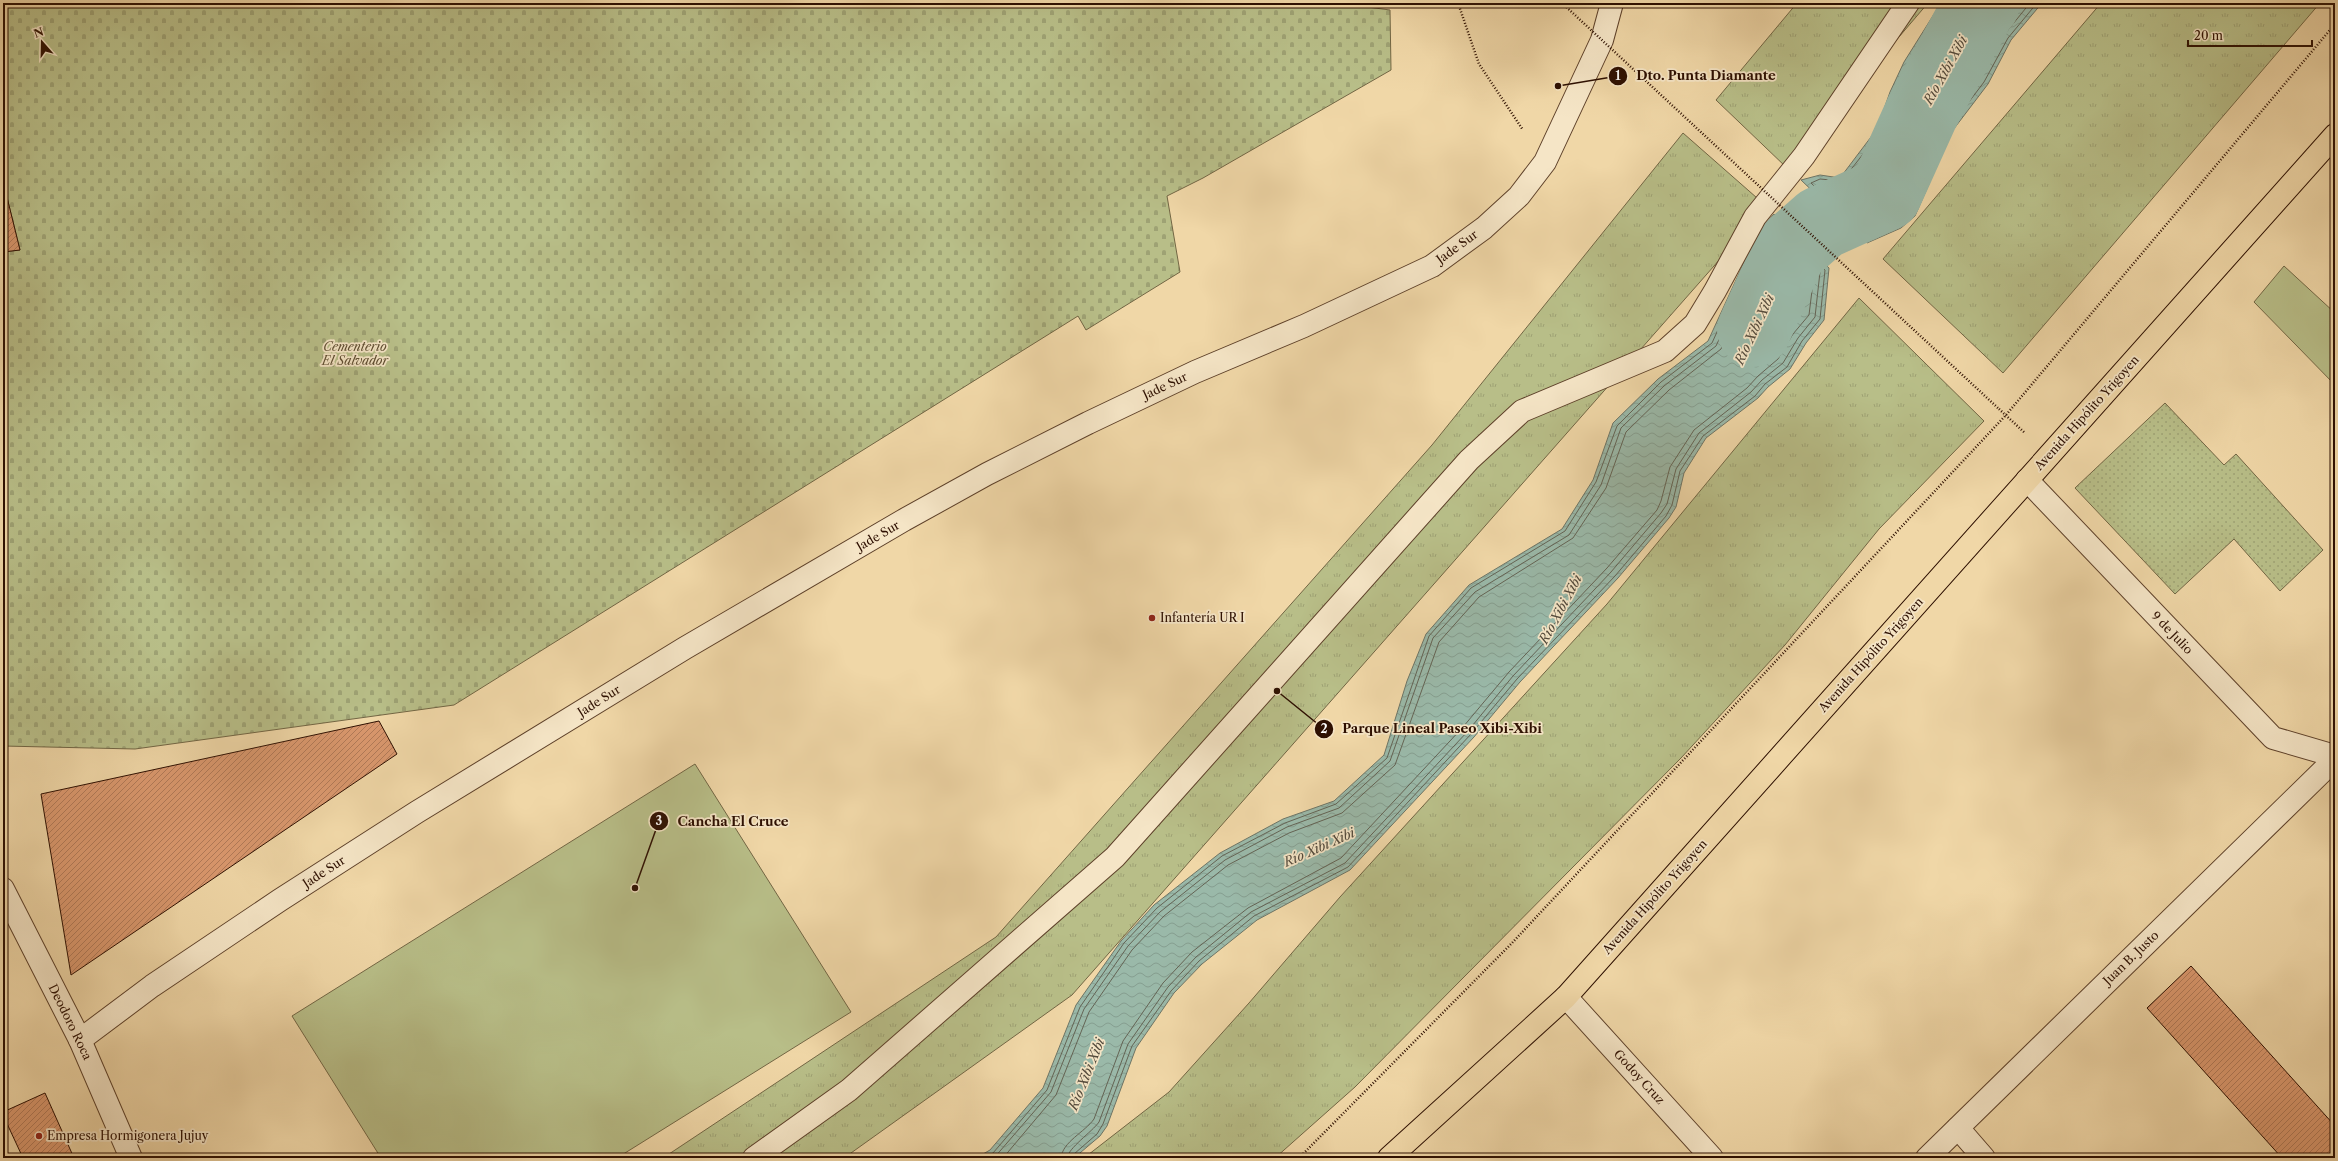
<svg xmlns="http://www.w3.org/2000/svg" width="2338" height="1161" font-family="'Libre Caslon Text',serif">
  <defs>
    <pattern id="grass-dots" width="8" height="8" patternUnits="userSpaceOnUse"><rect width="8" height="8" fill="#b8be88"/><path d="M2 2h.1M6 6h.1" fill="none" stroke="#9ea274" stroke-width="1.8" stroke-linecap="round"/></pattern>
    <pattern id="cemetery-stones" width="16" height="16" patternUnits="userSpaceOnUse"><rect width="16" height="16" fill="#b8be88"/><path d="M2 7V4a2 2 0 0 1 4 0v3zM10 15v-3a2 2 0 0 1 4 0v3z" fill="#9ea274"/></pattern>
    <pattern id="park-tufts" width="24" height="20" patternUnits="userSpaceOnUse"><rect width="24" height="20" fill="#b8be88"/><path d="M3 7l-1-3M5 7V3M7 7l1-3M15 17l-1-3M17 17v-4M19 17l1-3" fill="none" stroke="#9ea274"/></pattern>
    <pattern id="water-waves" width="16" height="10" patternUnits="userSpaceOnUse"><rect width="16" height="10" fill="#9ab9a9"/><path d="M0 5q4-4 8 0t8 0" fill="none" stroke="#859e90"/></pattern>
    <pattern id="building-hatch" width="6" height="6" patternUnits="userSpaceOnUse"><rect width="6" height="6" fill="#da986e"/><path d="M-1 1l2-2M0 6l6-6M5 7l2-2" fill="none" stroke="#b17a58"/></pattern>
  </defs>
  <rect width="100%" height="100%" fill="#f0d7a7"/>
  <filter id="stains"><feTurbulence type="fractalNoise" baseFrequency=".005" numOctaves="4"/><feColorMatrix values="0 0 0 0 .2 0 0 0 0 .09 0 0 0 0 .02 0 0 0 .5 -.17"/></filter>
  <radialGradient id="worn" r=".72"><stop offset=".6" stop-color="#630" stop-opacity="0"/><stop offset="1" stop-color="#630" stop-opacity=".3"/></radialGradient>
  <!-- grass -->
  <path fill="url(#grass-dots)" stroke="#726644" d="M2165 403 2224 465 2236 454 2323 550 2280 591 2234 539 2175 594 2075 488Z"/>
  <!-- cemetery -->
  <path fill="url(#cemetery-stones)" stroke="#726644" d="M3 3H1337L1390 10 1391 70 1203 178 1167 196 1180 272 1086 330 1078 316 454 705 135 749 3 746V252L20 250 3 181Z"/>
  <!-- park -->
  <g fill="url(#park-tufts)" stroke="#726644">
    <path d="M1797 3H1928L1787 168 1716 100Z"/>
    <path d="M2101 3H2320L2003 373 1883 259Z"/>
    <path d="M1683 133 1765 205 1714 266 1072 995 844 1158H663L996 937 1432 445Z"/>
    <path d="M1859 298 1984 421 1879 529 1785 645 1681 758 1355 1087 1275 1158H1084L1169 1092 1249 1003 1340 897 1607 604Z"/>
  </g>
  <!-- garden -->
  <g fill="#b8be88" stroke="#726644">
    <path d="M2284 266 2335 313V385L2254 302Z"/>
    <path d="M695 764 851 1012 617 1158H381L292 1016Z"/>
  </g>
  <!-- water -->
  <g fill="url(#water-waves)" stroke="#6e7566">
    <path d="M1941 3H2042L2011 40 1988 84 1953 130 1932 164 1929 184 1915 216 1901 228 1867 243 1801 180 1820 175 1840 178 1877 129 1890 92 1904 62Z"/>
    <path d="M1774 214 1829 268 1824 320 1806 343 1790 369 1768 387 1758 398 1706 438 1684 473 1676 507 1669 518 1618 578 1520 682 1474 737 1350 870 1257 920 1202 964 1174 993 1136 1048 1107 1126 1100 1136 1074 1158H976L990 1150 1043 1088 1076 1005 1121 941 1154 905 1220 853 1283 819 1334 801 1384 755 1407 681 1426 634 1469 585 1562 529 1593 480 1613 423 1658 379 1708 341 1758 232Z"/>
  </g>
  <g fill="none" stroke-linecap="round" stroke-linejoin="round">
    <!-- shore -->
    <g stroke="#646455" stroke-width="1">
      <path d="M1944 3 1934 23 1908 64 1894 94 1881 131 1842 181 1820 179 1811 183 1868 238 1899 225 1912 213 1925 183 1928 162 1950 127 1984 82 2008 38 2037 3"/>
      <path d="M1949 3 1938 26 1912 67 1899 96 1885 133 1846 184 1840 187 1822 186 1869 232 1896 221 1908 210 1920 182 1924 159 1946 125 1980 80 2004 35 2030 3"/>
      <path d="M1955 3 1953 11 1944 29 1917 70 1904 98 1891 136 1852 187 1838 194 1870 225 1893 216 1903 207 1914 181 1919 156 1941 121 1975 76 1999 31 2023 3"/>
      <path d="M984 1158 993 1153 1047 1090 1080 1007 1124 943 1157 908 1222 856 1285 823 1336 804 1387 758 1429 636 1471 588 1565 531 1596 482 1617 426 1661 382 1712 343 1761 234 1773 221H1775L1825 270 1820 319 1802 341 1787 367 1765 384 1755 396 1703 436 1680 471 1672 505 1666 516 1615 576 1517 679 1471 734 1348 867 1254 916 1199 961 1171 991 1132 1046 1103 1124 1097 1134 1074 1154 1072 1158"/>
      <path d="M994 1158 1051 1092 1084 1009 1128 946 1160 912 1225 860 1287 827 1339 808 1390 761 1433 638 1475 592 1569 535 1601 485 1621 428 1664 386 1716 346 1766 237 1773 228H1776L1820 272 1815 317 1798 338 1783 363 1762 380 1751 392 1699 433 1676 469 1667 504 1661 513 1611 572 1513 676 1468 731 1345 863 1251 912 1196 957 1168 987 1128 1044 1099 1122C1092 1132 1068 1148 1067 1158"/>
      <path d="M1003 1158 1056 1095 1089 1012 1132 950 1164 916 1228 865 1289 833 1342 813 1395 765 1439 642 1479 597 1573 538 1606 488 1626 432 1669 390 1721 349 1771 240 1776 237 1814 274 1809 315 1793 334 1778 359 1758 376 1747 388 1694 430 1670 467 1661 501 1657 510 1607 568 1509 672 1463 727 1341 858 1248 908 1192 952 1163 983 1123 1041 1094 1119C1085 1132 1062 1142 1061 1158"/>
    </g>
    <!-- river -->
    <path stroke="#9ab9a9" stroke-width="74" d="M1754 330 1790 250 1821 223 1885 194 1922 112 1979 7 1983 3"/>
  </g>
  <!-- building -->
  <g fill="url(#building-hatch)" stroke="#2d0f01">
    <path d="M3 181 20 250 3 252Z"/>
    <path d="M379 721 397 754 71 975 41 794Z"/>
    <path d="M2191 966 2335 1126V1158H2282L2147 1008Z"/>
    <path d="M45 1093 74 1158H23L3 1115V1112Z"/>
  </g>
  <g fill="none" stroke-linecap="round" stroke-linejoin="round">
    <defs>
      <g id="minor">
        <path d="M2027 480 2273 738 2335 756"/>
        <path d="M3 889 80 1040 131 1158"/>
        <path d="M1566 997 1712 1158"/>
        <path d="M80 1040 152 986 280 900 417 812 685 648 904 520 987 474 1088 423 1195 372 1304 326 1432 266 1484 228 1519 196 1545 162 1602 40 1612 3"/>
        <path d="M1958 1128 1984 1158"/>
        <path d="M754 1158 849 1090 1115 857 1469 460 1522 411 1665 351 1695 324 1715 291 1755 217 1804 156 1908 3"/>
        <path d="M1927 1158 2335 759"/>
      </g>
      <path id="major" d="M1389 1158 1566 997 2335 135"/>
    </defs>
    <!-- minor casing -->
    <use href="#minor" stroke="#5e412a" stroke-width="24"/>
    <!-- major casing -->
    <use href="#major" stroke="#2d0f01" stroke-width="24"/>
    <!-- path -->
    <g stroke="#2d0f01" stroke-width="2.5" stroke-dasharray="1 2" stroke-linecap="butt">
      <path d="M1458 3 1479 64 1523 130"/>
      <path d="M1999 409 2025 433"/>
      <path d="M1299 1158 1512 943 2006 415 2335 24"/>
    </g>
    <!-- minor -->
    <use href="#minor" stroke="#f5e5c6" stroke-width="22"/>
    <!-- major -->
    <use href="#major" stroke="#f0d7a7" stroke-width="22"/>
    <!-- path-bridge -->
    <path stroke="#2d0f01" stroke-width="2.5" stroke-dasharray="1 2" stroke-linecap="butt" d="M1562 3 1999 409"/>
  </g>
  <!-- markers -->
  <g fill="#8f2418" stroke="#f5e5c6" stroke-width="1.5">
    <circle cx="1152" cy="618" r="4"/>
    <circle cx="39" cy="1136" r="4"/>
  </g>
  <g text-anchor="middle" stroke-width="3.5" stroke-linejoin="round" paint-order="stroke">
    <!-- street labels -->
    <g font-size="12" fill="#2d0f01" stroke="#f5e5c6">
      <text transform="translate(1457 247) rotate(-36)" y="4">Jade Sur</text>
      <text transform="translate(1165 386) rotate(-25)" y="4">Jade Sur</text>
      <text transform="translate(2087 413) rotate(-48)" y="4">Avenida Hipólito Yrigoyen</text>
      <text transform="translate(878 536) rotate(-30)" y="4">Jade Sur</text>
      <text transform="translate(2172 633) rotate(46)" y="4">9 de Julio</text>
      <text transform="translate(1871 655) rotate(-48)" y="4">Avenida Hipólito Yrigoyen</text>
      <text transform="translate(599 701) rotate(-32)" y="4">Jade Sur</text>
      <text transform="translate(324 872) rotate(-33)" y="4">Jade Sur</text>
      <text transform="translate(1655 897) rotate(-48)" y="4">Avenida Hipólito Yrigoyen</text>
      <text transform="translate(2131 958) rotate(-44)" y="4">Juan B. Justo</text>
      <text transform="translate(70 1022) rotate(64)" y="4">Deodoro Roca</text>
      <text transform="translate(1639 1077) rotate(48)" y="4">Godoy Cruz</text>
    </g>
    <!-- park labels -->
    <g font-size="12" font-style="italic" fill="#5e4c30" stroke="#f5e5c6">
      <text x="355" y="351">Cementerio<tspan x="355" dy="14">El Salvador</tspan></text>
    </g>
    <!-- poi labels -->
    <g font-size="12" fill="#2d0f01" stroke="#f5e5c6" text-anchor="start">
      <text x="1160" y="622">Infantería UR I</text>
      <text x="47" y="1140">Empresa Hormigonera Jujuy</text>
    </g>
    <!-- water labels -->
    <g font-size="13" font-style="italic" fill="#534a3c" stroke="#f5e5c6">
      <text transform="translate(1945 70) rotate(-61)" y="5">Río Xibi Xibi</text>
      <text transform="translate(1754 329) rotate(-65)" y="5">Río Xibi Xibi</text>
      <text transform="translate(1560 609) rotate(-62)" y="5">Río Xibi Xibi</text>
      <text transform="translate(1319 847) rotate(-24)" y="5">Río Xibi Xibi</text>
      <text transform="translate(1086 1074) rotate(-68)" y="5">Río Xibi Xibi</text>
    </g>
  </g>
  <!-- callouts -->
  <path fill="none" stroke="#2d0f01" stroke-width="1.5" d="M1558 86L1618 76M1277 691L1324 729M635 888L659 821"/>
  <g fill="#2d0f01" stroke="#f5e5c6" stroke-width="1.5">
    <circle cx="1558" cy="86" r="4"/>
    <circle cx="1277" cy="691" r="4"/>
    <circle cx="635" cy="888" r="4"/>
    <circle cx="1618" cy="76" r="10"/>
    <circle cx="1324" cy="729" r="10"/>
    <circle cx="659" cy="821" r="10"/>
  </g>
  <g font-size="12" text-anchor="middle" font-weight="bold" fill="#fff">
    <text x="1618" y="80">1</text>
    <text x="1324" y="733">2</text>
    <text x="659" y="825">3</text>
  </g>
  <g font-size="13" text-anchor="middle" font-weight="bold" fill="#2d0f01" stroke="#f5e5c6" stroke-width="3.5" stroke-linejoin="round" paint-order="stroke">
    <text x="1706" y="80">Dto. Punta Diamante</text>
    <text x="1442" y="733">Parque Lineal Paseo Xibi-Xibi</text>
    <text x="733" y="826">Cancha El Cruce</text>
  </g>
  <!-- margin -->
  <rect width="2338" height="1161" fill="none" stroke="#f0d7a7" stroke-width="16"/>
  <rect x="4" y="4" width="2330" height="1153" fill="none" stroke="#2d0f01" stroke-width="2"/>
  <rect x="8" y="8" width="2322" height="1145" fill="none" stroke="#2d0f01"/>
  <!-- north arrow -->
  <g transform="translate(42 42) rotate(340)" stroke="#f5e5c6" stroke-width="3" paint-order="stroke">
  <path d="M0-3L7 15L0 10L-7 15Z" fill="#2d0f01"/>
  <text y="-6" font-size="11" font-weight="bold" text-anchor="middle" fill="#2d0f01">N</text>
  </g>
  <!-- scale -->
  <path d="M2188 40v6h124v-6" fill="none" stroke="#2d0f01" stroke-width="2"/>
  <text x="2194" y="40" font-size="12" fill="#2d0f01" stroke="#f5e5c6" stroke-width="3" paint-order="stroke">20 m</text>
  <rect width="100%" height="100%" filter="url(#stains)"/>
  <rect width="100%" height="100%" fill="url(#worn)"/>
</svg>
